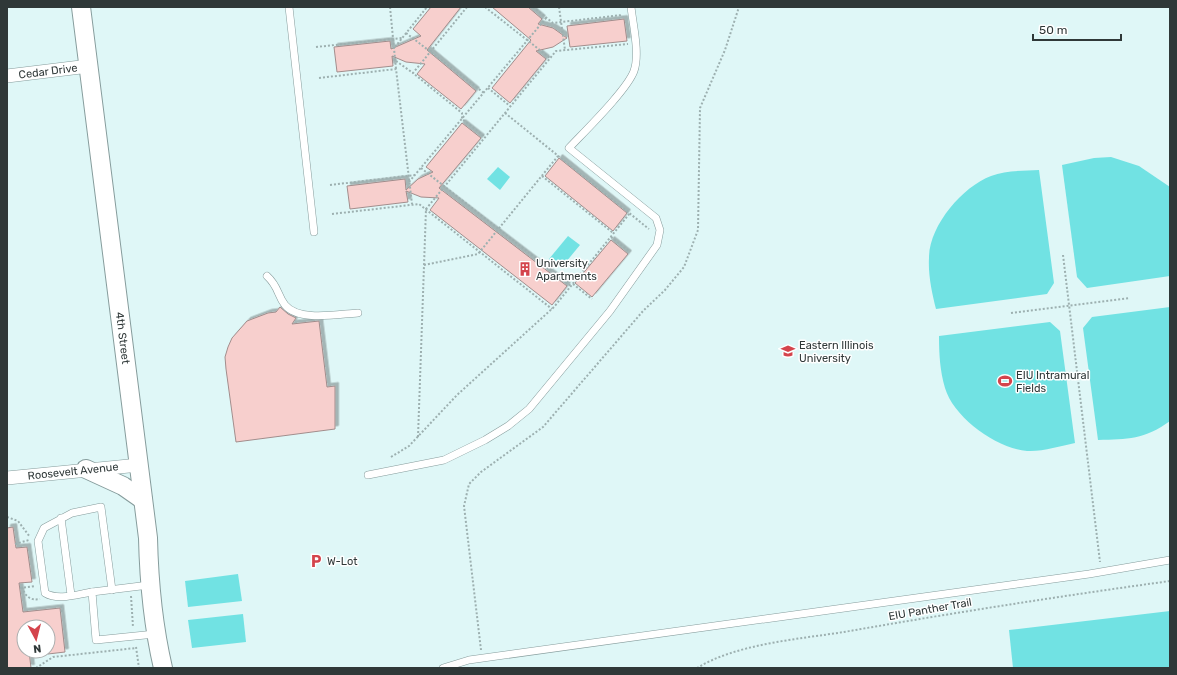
<svg xmlns="http://www.w3.org/2000/svg" width="1177" height="675" font-family="Rubik,sans-serif">
  <defs>
    <filter id="shadow"><feDropShadow dx="3.5" dy="-3.5" stdDeviation="0" flood-color="#0004"/></filter>
  </defs>
  <rect width="100%" height="100%" fill="#dff7f7"/>
  <!-- green -->
  <g fill="#71e2e3">
    <path d="M1111 157 1139 166 1170 187V276L1087 288 1077 277 1062 165 1094 158Z"/>
    <path d="M498 167 510 177 500 190 487 179Z"/>
    <path d="M1039 170 1054 283 1047 294 936 309C932 293 928 275 929 258 929 226 962 187 991 176 1006 170 1024 171 1039 170Z"/>
    <path d="M568 236 580 245 561 268 549 259Z"/>
    <path d="M1170 307V421C1144 440 1128 439 1098 440L1083 328 1092 317Z"/>
    <path d="M1050 322 1060 331 1075 443C1060 446 1042 452 1027 451 996 448 954 418 945 388 940 371 939 354 939 336Z"/>
    <path d="M238 574 242 601 188 607 185 581Z"/>
    <path d="M1170 611V668H1013L1009 630Z"/>
    <path d="M243 614 246 642 192 648 188 620Z"/>
  </g>
  <!-- building -->
  <g fill="#f7cfcd" stroke="#a28d8c" filter="url(#shadow)">
    <path d="M431 7H461L427 50 476 91 461 109 417 74 425 64 406 62 392 56 393 66 337 72 334 47 390 41 391 49 421 36 413 29Z"/>
    <path d="M492 7H528L542 19 538 24 553 28 567 38 553 47 536 51 546 59 510 103 492 88 531 40Z"/>
    <path d="M624 19 627 41 570 47 567 26Z"/>
    <path d="M462 123 481 138 439 188 567 286 552 305 430 210 439 198 421 197 406 191 408 202 350 209 347 186 405 179 406 190 418 179 433 172 426 167Z"/>
    <path d="M559 158 627 213 613 231 545 176Z"/>
    <path d="M611 240 628 254 592 297 575 283Z"/>
    <path d="M280 307 288 314 296 318 292 324 319 321 327 387 335 386V429L236 442 226 369 225 357 228 347 232 338 247 321 268 313 276 312Z"/>
    <path d="M13 527 16 548 27 547 32 582 19 583 23 612 60 608 65 652 48 654V627H24V651H29L31 668H7V528Z"/>
  </g>
  <g fill="none" stroke-linecap="round" stroke-linejoin="round">
    <defs>
      <g id="lane">
        <path d="M289 7 314 232"/>
        <path d="M267 276C279 287 277 295 285 305 299 322 338 314 358 313"/>
        <path d="M368 475 444 460 485 440 508 426 529 409 610 311 657 245 660 230 656 218 569 148C585 131 627 90 634 71 640 54 633 25 631 7"/>
        <path d="M61 518 71 595"/>
        <path d="M149 585 92 592 96 640 155 634"/>
        <path d="M92 592C78 594 58 601 45 593L38 541 44 528 72 513 101 507 112 590"/>
        <path d="M443 668 469 660 1089 574 1170 560"/>
      </g>
      <g id="street">
        <path d="M7 76 89 66"/>
        <path d="M7 478 139 465"/>
      </g>
      <g id="secondary">
        <path d="M81 7 148 538C149 582 153 625 163 668"/>
        <path d="M86 469 123 486 143 500"/>
      </g>
    </defs>
    <!-- lane casing -->
    <use href="#lane" stroke="#869c9c" stroke-width="8"/>
    <!-- street casing -->
    <use href="#street" stroke="#869c9c" stroke-width="14"/>
    <!-- secondary casing -->
    <use href="#secondary" stroke="#869c9c" stroke-width="20"/>
    <!-- path -->
    <g stroke="#9db0b0" stroke-width="2" stroke-dasharray="2 2" stroke-linecap="butt">
      <path d="M390 7 396 69"/>
      <path d="M467 7 413 73 462 113V119L485 137"/>
      <path d="M485 7 550 58"/>
      <path d="M533 7 553 23 622 15"/>
      <path d="M559 7 565 50"/>
      <path d="M406 33 484 93"/>
      <path d="M316 47 402 38"/>
      <path d="M395 47 427 7"/>
      <path d="M396 61 413 73"/>
      <path d="M319 78 396 69 412 204"/>
      <path d="M488 88 510 106"/>
      <path d="M505 113 649 229"/>
      <path d="M421 168 571 286"/>
      <path d="M542 176 613 233"/>
      <path d="M409 182 546 18"/>
      <path d="M330 185 415 175"/>
      <path d="M332 214 419 204 552 309"/>
      <path d="M611 237 630 252"/>
      <path d="M1063 255 1100 562"/>
      <path d="M424 265 478 254 558 156"/>
      <path d="M573 284 592 299"/>
      <path d="M1011 313 1130 298"/>
      <path d="M418 437 426 209 556 51 628 44"/>
      <path d="M391 457 409 446 457 395 554 307 630 213"/>
      <path d="M7 517 18 521 30 537"/>
      <path d="M15 544 29 540"/>
      <path d="M22 587C25 596 30 601 40 599"/>
      <path d="M20 588 35 586"/>
      <path d="M131 596 133 627"/>
      <path d="M61 606 62 613"/>
      <path d="M136 647 139 668"/>
      <path d="M481 650 464 506 469 484 481 472 543 427 643 311 665 290 684 267 698 230 700 108 725 50 739 7"/>
      <path d="M36 668 53 657 136 648"/>
      <path d="M697 668C736 644 799 639 844 632 952 613 1061 596 1170 581"/>
    </g>
    <!-- lane -->
    <use href="#lane" stroke="#fff" stroke-width="7"/>
    <!-- street -->
    <use href="#street" stroke="#fff" stroke-width="13"/>
    <!-- secondary -->
    <use href="#secondary" stroke="#fff" stroke-width="18"/>
  </g>
  <!-- icons -->
  <defs>
    <symbol id="building-bare" viewBox="-9 -9 18 18"><path d="M-4-6H4V6H1V3H-1V6H-4ZM-2.5-4.3h1.7v1.8h-1.7ZM.8-4.3h1.7v1.8H.8ZM-2.5-1h1.7V.8h-1.7ZM.8-1h1.7V.8H.8Z" fill="#d4444c" stroke="#fff" stroke-width="2.5" paint-order="stroke"/></symbol>
    <symbol id="university-bare" viewBox="-9 -9 18 18"><path d="M0-5L7-2L0 1L-7-2ZM-4 1L0 2.5L4 1V4Q0 6-4 4Z" fill="#d4444c" stroke="#fff" stroke-width="2.5" paint-order="stroke"/></symbol>
    <symbol id="stadium-bare" viewBox="-9 -9 18 18"><path d="M0-5a6.5 5 0 1 0 0 10a6.5 5 0 1 0 0-10ZM-3.5-1.8h7v3.6h-7Z" fill="#d4444c" stroke="#fff" stroke-width="2.5" paint-order="stroke"/></symbol>
    <symbol id="parking-bare" viewBox="-9 -9 18 18"><path d="M-3.5-5.5H1a3.5 3.5 0 0 1 0 7H-1V5.5H-3.5ZM-1-3.4V-.6H.8a1.4 1.4 0 0 0 0-2.8Z" fill="#d4444c" stroke="#fff" stroke-width="2.5" paint-order="stroke"/></symbol>
  </defs>
  <g fill-rule="evenodd">
    <use href="#building-bare" x="515" y="259" width="20" height="20"/>
    <use href="#university-bare" x="778" y="341" width="20" height="20"/>
    <use href="#stadium-bare" x="995" y="371" width="20" height="20"/>
    <use href="#parking-bare" x="306" y="551" width="20" height="20"/>
  </g>
  <g text-anchor="middle" stroke-width="3" stroke-linejoin="round" paint-order="stroke">
    <!-- street labels -->
    <g font-size="11" fill="#2f3838" stroke="#fff">
      <text transform="translate(48 71) rotate(-7)" y="4">Cedar Drive</text>
      <text transform="translate(123 338) rotate(83)" y="4">4th Street</text>
      <text transform="translate(73 471) rotate(-6)" y="4">Roosevelt Avenue</text>
      <text transform="translate(930 609) rotate(-10)" y="4">EIU Panther Trail</text>
    </g>
    <!-- poi labels -->
    <g font-size="11" fill="#2f3838" stroke="#fff" text-anchor="start">
      <text x="536" y="267">University<tspan x="536" dy="13">Apartments</tspan></text>
      <text x="799" y="349">Eastern Illinois<tspan x="799" dy="13">University</tspan></text>
      <text x="1016" y="379">EIU Intramural<tspan x="1016" dy="13">Fields</tspan></text>
      <text x="327" y="565">W-Lot</text>
    </g>
  </g>
  <!-- border -->
  <rect width="1177" height="675" fill="none" stroke="#2f3838" stroke-width="16"/>
  <!-- north arrow -->
  <g transform="translate(36 639) rotate(173)"><circle r="19" fill="#ffffff" stroke="#acafaf"/>
  <path d="M0-3L7 15L0 10L-7 15Z" fill="#d4444c"/>
  <text y="-6" font-size="11" font-weight="bold" text-anchor="middle" fill="#2f3838">N</text>
  </g>
  <!-- scale -->
  <path d="M1033 34v6h88v-6" fill="none" stroke="#2f3838" stroke-width="2"/>
  <text x="1039" y="34" font-size="12" fill="#2f3838" stroke="#ffffff" stroke-width="3" paint-order="stroke">50 m</text>
</svg>
